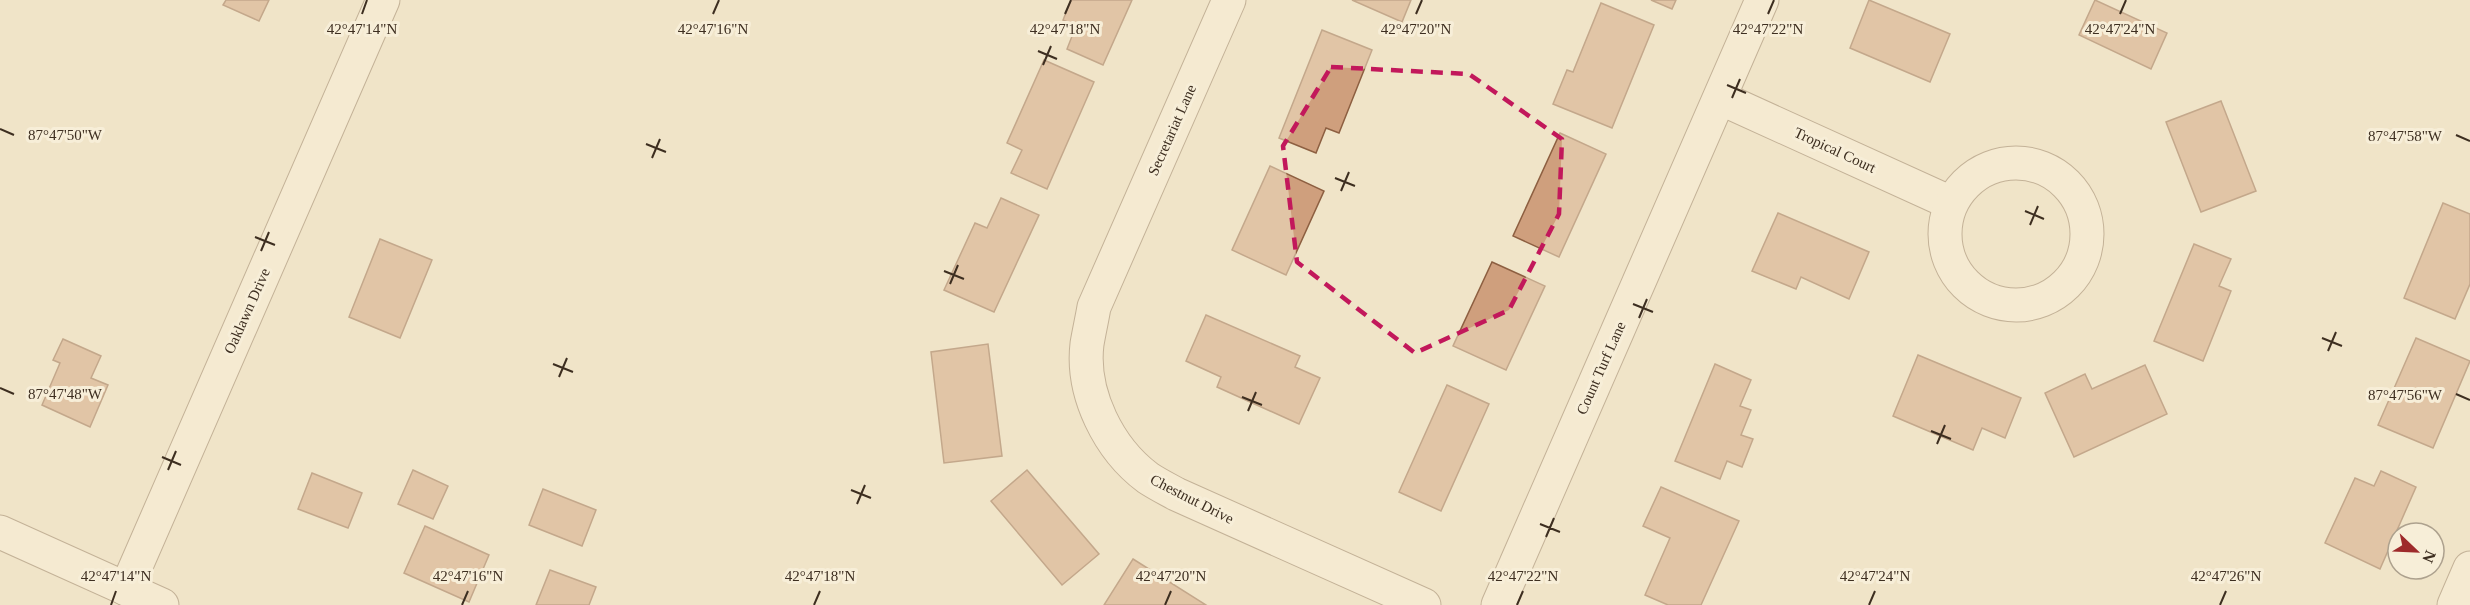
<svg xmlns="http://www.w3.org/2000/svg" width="2470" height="605" font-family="Georgia,serif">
  <rect width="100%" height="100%" fill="#f0e4c8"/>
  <!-- building -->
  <g fill="#cf9f7d" stroke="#8d5f41" stroke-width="1.5">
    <path d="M226 0H269L259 21 223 5Z"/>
    <path d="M1071 0H1132L1103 65 1067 49 1076 26 1063 20Z"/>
    <path d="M1352 0H1411L1402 22Z"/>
    <path d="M1651 0H1676L1672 9Z"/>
    <path d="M1869 0 1950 34 1930 82 1850 48Z"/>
    <path d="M2095 0 2167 33 2151 69 2079 35Z"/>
    <path d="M1601 3 1654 25 1612 128 1553 104 1567 70 1573 72Z"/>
    <path d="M1322 30 1372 50 1339 133 1326 128 1316 153 1279 138Z"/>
    <path d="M1044 60 1094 82 1047 189 1011 173 1022 150 1007 143Z"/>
    <path d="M2221 101 2256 191 2201 212 2166 122Z"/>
    <path d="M1560 133 1606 154 1559 257 1513 236Z"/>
    <path d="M1270 166 1324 191 1286 275 1232 250Z"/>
    <path d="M1001 198 1039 215 994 312 944 290 975 223 987 228Z"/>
    <path d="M2443 203 2470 214V284L2455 319 2404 298Z"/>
    <path d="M1778 213 1869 252 1849 299 1801 277 1796 289 1752 271Z"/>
    <path d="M380 239 432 260 400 338 349 317Z"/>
    <path d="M2194 244 2231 259 2219 286 2231 291 2203 361 2154 341Z"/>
    <path d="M1492 262 1545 286 1506 370 1453 346Z"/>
    <path d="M1206 315 1300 356 1295 367 1320 378 1299 424 1217 387 1221 377 1186 361Z"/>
    <path d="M2416 338 2470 361 2433 448 2378 425Z"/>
    <path d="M63 339 101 356 91 378 108 385 90 427 42 405 60 363 53 360Z"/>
    <path d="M988 344 1002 456 944 463 931 352Z"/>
    <path d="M1918 355 2021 398 2005 438 1982 428 1973 450 1893 416Z"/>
    <path d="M1715 364 1751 380 1740 406 1751 410 1741 435 1753 439 1742 467 1727 461 1720 479 1675 461Z"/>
    <path d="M2145 365 2167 414 2074 457 2045 393 2085 374 2092 389Z"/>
    <path d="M1447 385 1489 404 1441 511 1399 492Z"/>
    <path d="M413 470 448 486 433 519 398 504Z"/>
    <path d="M1027 470 1099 554 1062 585 991 501Z"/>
    <path d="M2381 471 2416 487 2380 569 2325 543 2355 478 2374 486Z"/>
    <path d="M312 473 362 493 348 528 298 509Z"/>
    <path d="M1661 487 1739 521 1701 605H1668L1645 595 1670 538 1643 526Z"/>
    <path d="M543 489 596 510 582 546 529 525Z"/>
    <path d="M425 526 489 555 469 602 404 573Z"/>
    <path d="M1133 559 1206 605H1104Z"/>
    <path d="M550 570 596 587 589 605H536Z"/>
  </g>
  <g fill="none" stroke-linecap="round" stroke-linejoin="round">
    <defs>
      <g id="minor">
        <path d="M1229 0 1094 307C1092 319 1089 332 1087 344 1081 394 1109 449 1148 478 1157 484 1167 489 1176 494L1424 605"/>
        <path d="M1720 98 1951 203"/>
        <circle cx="2016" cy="234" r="71"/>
        <path d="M0 532 162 605"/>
        <path d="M126 589 383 0"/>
        <path d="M1498 605 1762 0"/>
        <path d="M2454 605 2470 568"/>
      </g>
    </defs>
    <!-- minor casing -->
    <use href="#minor" stroke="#8d765c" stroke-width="35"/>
    <!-- minor -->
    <use href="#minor" stroke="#faf1dc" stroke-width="33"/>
  </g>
  <!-- marked area -->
  <path d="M0 0H2470V605H0ZM1331 67 1469 74 1562 139 1559 214 1509 310 1415 353 1297 262 1283 146Z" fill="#f0e4c8" fill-opacity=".55" fill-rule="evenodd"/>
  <path fill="none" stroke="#c2185b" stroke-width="4.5" stroke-dasharray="12 8" stroke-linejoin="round" d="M1331 67 1469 74 1562 139 1559 214 1509 310 1415 353 1297 262 1283 146Z"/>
  <!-- ticks -->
  <path fill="none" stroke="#3d2e20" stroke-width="2" d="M362 14 367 0M713 14 719 0M1065 14 1071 0M1416 14 1422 0M1768 14 1774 0M2120 14 2126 0M1038 51 1057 59M1043 65 1051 46M1727 85 1746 93M1732 98 1740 79M0 129 14 135M2456 135 2470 141M646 144 666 152M652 158 660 139M1335 178 1355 186M1341 191 1349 172M2025 211 2044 219M2030 225 2038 206M255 237 275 245M261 251 269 232M944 271 964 279M950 284 958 265M1633 304 1653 312M1639 318 1647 299M2322 338 2342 346M2328 351 2336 332M553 364 573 372M559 377 567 358M0 388 14 394M2456 394 2470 400M1242 397 1262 405M1248 411 1256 392M1931 431 1951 439M1937 444 1945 425M162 457 181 465M168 470 176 451M851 490 871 498M857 504 865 485M1540 524 1560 532M1546 537 1554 518M111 605 116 591M462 605 468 591M814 605 820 591M1165 605 1171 591M1517 605 1523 591M1869 605 1875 591M2220 605 2226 591"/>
  <g text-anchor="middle" stroke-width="6" stroke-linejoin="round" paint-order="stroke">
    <!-- street labels -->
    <g font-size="15" fill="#3d2e20" stroke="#f7eed8">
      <text transform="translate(1172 130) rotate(-66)" y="5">Secretariat Lane</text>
      <text transform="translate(1835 150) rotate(25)" y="5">Tropical Court</text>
      <text transform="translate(247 311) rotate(-66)" y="5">Oaklawn Drive</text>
      <text transform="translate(1601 368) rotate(-66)" y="5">Count Turf Lane</text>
      <text transform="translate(1192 499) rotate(27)" y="5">Chestnut Drive</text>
    </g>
  </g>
  <g font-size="15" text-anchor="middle" fill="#3d2e20" stroke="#f7eed8" stroke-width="6" stroke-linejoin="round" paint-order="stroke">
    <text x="362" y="34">42°47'14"N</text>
    <text x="713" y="34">42°47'16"N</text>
    <text x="1065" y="34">42°47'18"N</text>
    <text x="1416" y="34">42°47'20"N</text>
    <text x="1768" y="34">42°47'22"N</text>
    <text x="2120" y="34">42°47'24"N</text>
    <text x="65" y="140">87°47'50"W</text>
    <text x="2405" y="141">87°47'58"W</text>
    <text x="65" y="399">87°47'48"W</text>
    <text x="2405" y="400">87°47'56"W</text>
    <text x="116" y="581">42°47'14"N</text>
    <text x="468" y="581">42°47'16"N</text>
    <text x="820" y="581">42°47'18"N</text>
    <text x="1171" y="581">42°47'20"N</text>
    <text x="1523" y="581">42°47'22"N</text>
    <text x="1875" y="581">42°47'24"N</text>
    <text x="2226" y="581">42°47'26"N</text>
  </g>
  <!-- north arrow -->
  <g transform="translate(2416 551) rotate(113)"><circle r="28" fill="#f7eed8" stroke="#ada18e" stroke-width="1.5"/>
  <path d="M0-4.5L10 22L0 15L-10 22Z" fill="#9e2a2b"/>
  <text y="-9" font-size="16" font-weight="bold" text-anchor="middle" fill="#3d2e20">N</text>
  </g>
</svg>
